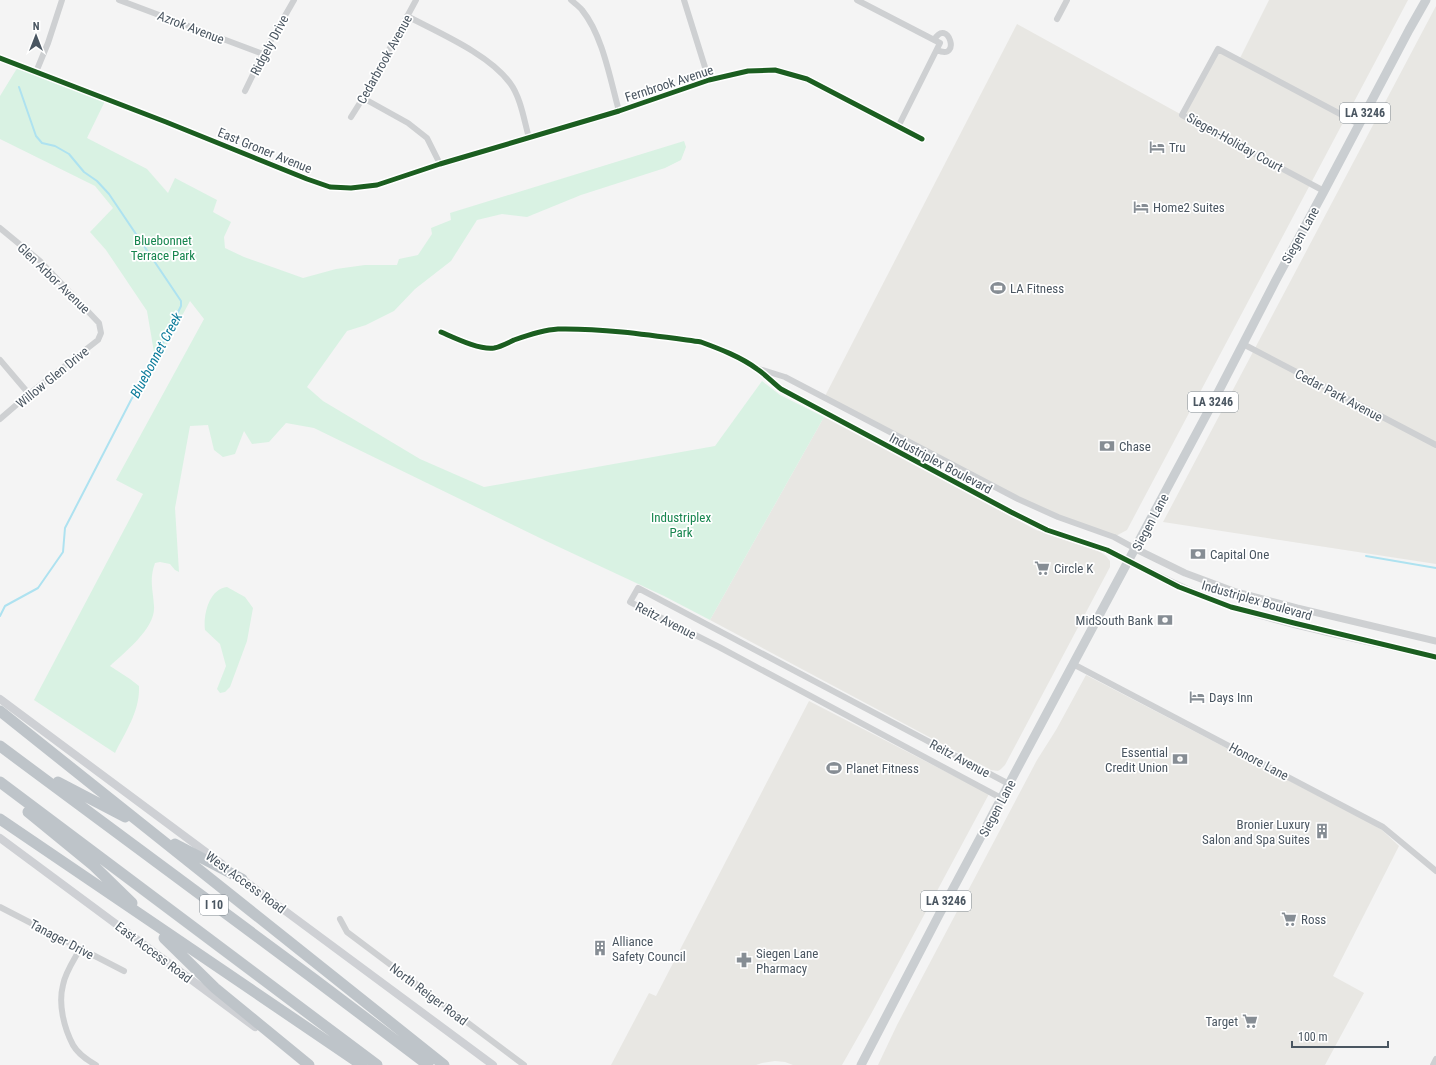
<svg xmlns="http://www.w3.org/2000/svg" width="1436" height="1065" font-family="'Roboto Condensed',sans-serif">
<rect width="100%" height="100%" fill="#f4f4f4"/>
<path fill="#e8e7e3" d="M1269,0H1408L1127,530L1114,537L1058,517L824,398L1017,24L1182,115L1218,49L1239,60Z
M1436,6V564L1163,522Z
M824,417L1036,530L1096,549L1106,556L1110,561V567L1005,765L1001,769L998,771L991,770L710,620Z
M1086,675L1365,820L1382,830L1399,846L1333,976L1364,993L1325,1065H878L897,1025L1037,760L1056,730Z
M809,701L989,794L871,1014L842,1065H793L785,1062L775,1061L762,1063L756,1065H611L649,993L656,996Z"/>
<path fill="#d9f2e3" d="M19,65L106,99L87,138L147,169L168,193L175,178L217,200L213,212L231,222L224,237L225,248L244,257L303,278L336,269L365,265H397L399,259L418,255L432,234L431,228L451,220L450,213L684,141L686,147L681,160L665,168L581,195L527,217L502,214L477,220L451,261L415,289L394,311L366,325L347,331L307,387L323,401L420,459L484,487L715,446L762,381L780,395L824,417L710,620L664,596L544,540L314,428L286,423L269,442L252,444L244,431L235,454L223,457L214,450L208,425L190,426L175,508L179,572L175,570L170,564L160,562L155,563C149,580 153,589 154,606C156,628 125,652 110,666L130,679L139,686C140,711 126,731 115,753L34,700L143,494L116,480L204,319L190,301L156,364L147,311L106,250L90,232L113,208L95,186L0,139V96Z
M227,587L245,597L253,608L247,641L230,687L225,692L220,693L217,689L226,666L220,644L205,630C203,615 209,589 227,587Z"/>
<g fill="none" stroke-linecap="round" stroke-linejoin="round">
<path stroke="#aee2f0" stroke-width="2" d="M1366,556L1436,568
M0,616L5,606L38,588L63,552L65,528L131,400L159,351L181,306V301L109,194L97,181L84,172L69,154L55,146L42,143L36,136L19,87"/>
<path stroke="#ced0d2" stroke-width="6" d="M119,0L263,54
M571,0C574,3 579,6 582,10C603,36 610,79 619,111
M684,0L709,80
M857,0L940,43L899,125
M407,16C439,33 489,54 510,83C521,98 524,120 529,138
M1057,19L1067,0
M934,40C948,16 962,62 937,50
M0,58L166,122L307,179L330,187L351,188L377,185L440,164L619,111L709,80L748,71L775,70L807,79L922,139
M36,72L48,43L62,0
M245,91L263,54L294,0
M363,98L408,123L427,138L440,164
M351,117L363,98L416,0
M1324,191L1182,115L1218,49L1359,124
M0,228L40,261L99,323L101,333L98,340L29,394L0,419
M441,332C455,338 479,350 494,348C500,347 508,343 514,340C528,335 543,330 558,329C603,328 656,336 701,342C720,349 741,357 757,369C766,375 773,383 781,389L1011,512L1047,530L1107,550L1129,561
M1243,344L1436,445
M0,360L29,394
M759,369L785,377L1018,499L1058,517L1114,537L1136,549
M1073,664L1383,827L1436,871
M1001,798L719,647L630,602L638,588L1009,784
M0,907L124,971
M340,919L347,932L524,1065
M80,949C74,960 65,973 63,985C58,1004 64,1028 73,1045C78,1054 87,1060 96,1065
M1433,1065L1436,1059"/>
<path stroke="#ced0d2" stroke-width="7" d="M1136,549L1185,573L1236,592L1297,608L1436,641
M1129,561C1162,578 1196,595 1232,607C1298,628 1368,641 1436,657"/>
<path stroke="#ced0d4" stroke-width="8" d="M0,699L222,864
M0,838L255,1027
M238,876L493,1065"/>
<path stroke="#caced1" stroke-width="9" d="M861,1065L940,913L1210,408L1276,280L1324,191L1409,30L1426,0"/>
<path stroke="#bec4c9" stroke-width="11" d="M0,711L444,1065
M0,746L314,979L428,1065
M0,782L377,1065
M58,782L125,817
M28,812L94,866L132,903
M0,819L362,1065
M175,844L242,879
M164,938L215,988L309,1065"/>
<g stroke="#fff" stroke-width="8">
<path id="cycleway" d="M0,58L166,122L307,179L330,187L351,188L377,185L440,164L619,111L709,80L748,71L775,70L807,79L922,139
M441,332C455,338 479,350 494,348C500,347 508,343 514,340C528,335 543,330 558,329C603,328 656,336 701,342C720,349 741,357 757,369C766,375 773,383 781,389L1011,512L1047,530L1107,550L1179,587L1231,607L1294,623L1436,657"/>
</g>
<use href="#cycleway" stroke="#1b5e20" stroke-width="5"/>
</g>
<defs>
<g id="hotel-bare" transform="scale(1.2)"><path d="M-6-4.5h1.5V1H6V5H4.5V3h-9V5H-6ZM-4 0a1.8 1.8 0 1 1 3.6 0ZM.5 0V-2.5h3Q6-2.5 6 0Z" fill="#868d94" stroke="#fff" stroke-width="2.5" paint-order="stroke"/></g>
<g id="stadium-bare" transform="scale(1.2)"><path d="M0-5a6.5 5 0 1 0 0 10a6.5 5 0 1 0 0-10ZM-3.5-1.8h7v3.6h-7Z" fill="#868d94" stroke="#fff" stroke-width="2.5" paint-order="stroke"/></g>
<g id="bank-bare" transform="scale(1.2)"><path d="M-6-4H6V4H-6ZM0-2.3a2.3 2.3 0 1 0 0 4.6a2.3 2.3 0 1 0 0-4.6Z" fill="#868d94" stroke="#fff" stroke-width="2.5" paint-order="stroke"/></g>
<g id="supermarket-bare" transform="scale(1.2)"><path d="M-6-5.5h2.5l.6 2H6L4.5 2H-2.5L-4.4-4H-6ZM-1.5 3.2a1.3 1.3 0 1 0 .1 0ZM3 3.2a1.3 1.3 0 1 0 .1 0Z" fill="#868d94" stroke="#fff" stroke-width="2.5" paint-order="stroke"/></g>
<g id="building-bare" transform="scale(1.2)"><path d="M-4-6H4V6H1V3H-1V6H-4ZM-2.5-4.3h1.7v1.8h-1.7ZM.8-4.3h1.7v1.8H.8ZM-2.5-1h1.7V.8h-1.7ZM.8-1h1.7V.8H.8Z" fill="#868d94" stroke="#fff" stroke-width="2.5" paint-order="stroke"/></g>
<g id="pharmacy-bare" transform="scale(1.2)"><path d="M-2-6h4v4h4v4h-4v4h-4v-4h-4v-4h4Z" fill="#868d94" stroke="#fff" stroke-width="2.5" paint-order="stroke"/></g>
</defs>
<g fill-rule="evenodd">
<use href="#hotel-bare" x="1157" y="147"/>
<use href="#hotel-bare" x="1141" y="207"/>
<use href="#stadium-bare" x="998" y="288"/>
<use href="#bank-bare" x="1107" y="446"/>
<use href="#bank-bare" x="1198" y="554"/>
<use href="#supermarket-bare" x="1042" y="568"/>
<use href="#bank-bare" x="1165" y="620"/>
<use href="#hotel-bare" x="1197" y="697"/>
<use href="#bank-bare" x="1180" y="759"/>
<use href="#stadium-bare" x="834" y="768"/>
<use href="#building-bare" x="1322" y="831"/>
<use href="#supermarket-bare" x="1289" y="919"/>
<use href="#building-bare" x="600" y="948"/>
<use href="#pharmacy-bare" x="744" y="960"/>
<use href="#supermarket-bare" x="1250" y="1021"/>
</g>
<g text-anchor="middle" stroke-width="3.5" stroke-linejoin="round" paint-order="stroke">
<g fill="#fff" stroke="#808990" stroke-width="1">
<rect x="1340" y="103" width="50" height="20" rx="3"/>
<rect x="1188" y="392" width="50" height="20" rx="3"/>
<rect x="921" y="891" width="50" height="20" rx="3"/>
<rect x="200" y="895" width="28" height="20" rx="3"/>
</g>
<g font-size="12" font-weight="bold" fill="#4a5661">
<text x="1365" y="117">LA 3246</text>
<text x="1213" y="406">LA 3246</text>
<text x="946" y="905">LA 3246</text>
<text x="214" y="909">I 10</text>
</g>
<g font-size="13" fill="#4a5661" stroke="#fff">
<text transform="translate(191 27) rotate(21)" y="5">Azrok Avenue</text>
<text transform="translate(269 45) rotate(-62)" y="5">Ridgely Drive</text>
<text transform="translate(384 59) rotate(-61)" y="5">Cedarbrook Avenue</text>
<text transform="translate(669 83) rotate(-18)" y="5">Fernbrook Avenue</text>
<text transform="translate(1235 142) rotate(29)" y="5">Siegen-Holiday Court</text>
<text transform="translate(265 150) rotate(22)" y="5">East Groner Avenue</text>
<text transform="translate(1300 235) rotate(-61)" y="5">Siegen Lane</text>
<text transform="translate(54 278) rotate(44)" y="5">Glen Arbor Avenue</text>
<text transform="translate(52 377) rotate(-39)" y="5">Willow Glen Drive</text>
<text transform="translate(1339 395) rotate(28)" y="5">Cedar Park Avenue</text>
<text transform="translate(941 463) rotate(28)" y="5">Industriplex Boulevard</text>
<text transform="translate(1150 522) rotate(-62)" y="5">Siegen Lane</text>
<text transform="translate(1257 600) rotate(16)" y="5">Industriplex Boulevard</text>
<text transform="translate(666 620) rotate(27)" y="5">Reitz Avenue</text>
<text transform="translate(960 758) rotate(28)" y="5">Reitz Avenue</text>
<text transform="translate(1259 761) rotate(28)" y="5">Honore Lane</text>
<text transform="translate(997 808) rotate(-62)" y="5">Siegen Lane</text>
<text transform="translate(246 882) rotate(36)" y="5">West Access Road</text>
<text transform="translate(62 939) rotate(28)" y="5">Tanager Drive</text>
<text transform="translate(154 952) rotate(37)" y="5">East Access Road</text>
<text transform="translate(429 994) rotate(37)" y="5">North Reiger Road</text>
</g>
<g font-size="13" fill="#4a5661" stroke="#fff" text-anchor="start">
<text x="1169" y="152">Tru</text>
<text x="1153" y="212">Home2 Suites</text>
<text x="1010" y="293">LA Fitness</text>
<text x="1119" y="451">Chase</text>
<text x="1210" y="559">Capital One</text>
<text x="1054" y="573">Circle K</text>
<text x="1153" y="625" text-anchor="end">MidSouth Bank</text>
<text x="1209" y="702">Days Inn</text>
<text x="1168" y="757" text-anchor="end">Essential<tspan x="1168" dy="15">Credit Union</tspan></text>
<text x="846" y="773">Planet Fitness</text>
<text x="1310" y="829" text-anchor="end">Bronier Luxury<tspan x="1310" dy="15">Salon and Spa Suites</tspan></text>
<text x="1301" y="924">Ross</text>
<text x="612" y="946">Alliance<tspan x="612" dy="15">Safety Council</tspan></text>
<text x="756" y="958">Siegen Lane<tspan x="756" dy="15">Pharmacy</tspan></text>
<text x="1238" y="1026" text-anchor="end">Target</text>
</g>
<g font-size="13" fill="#17864f" stroke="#fff">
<text x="163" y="245">Bluebonnet<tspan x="163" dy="15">Terrace Park</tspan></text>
<text x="681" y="522">Industriplex<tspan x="681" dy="15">Park</tspan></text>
</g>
<g font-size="14" font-style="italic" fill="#0c7c9b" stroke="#fff">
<text transform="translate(156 355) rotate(-62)" y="5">Bluebonnet Creek</text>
</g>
</g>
<g transform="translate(36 36)" stroke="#ffffff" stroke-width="3" paint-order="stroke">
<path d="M0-3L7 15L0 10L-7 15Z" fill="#4a5661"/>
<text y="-6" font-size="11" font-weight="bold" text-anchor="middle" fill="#4a5661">N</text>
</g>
<path d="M1292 1041v6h96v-6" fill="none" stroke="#4a5661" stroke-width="2"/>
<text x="1298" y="1041" font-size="12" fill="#4a5661" stroke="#ffffff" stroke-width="3" paint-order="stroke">100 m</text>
</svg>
